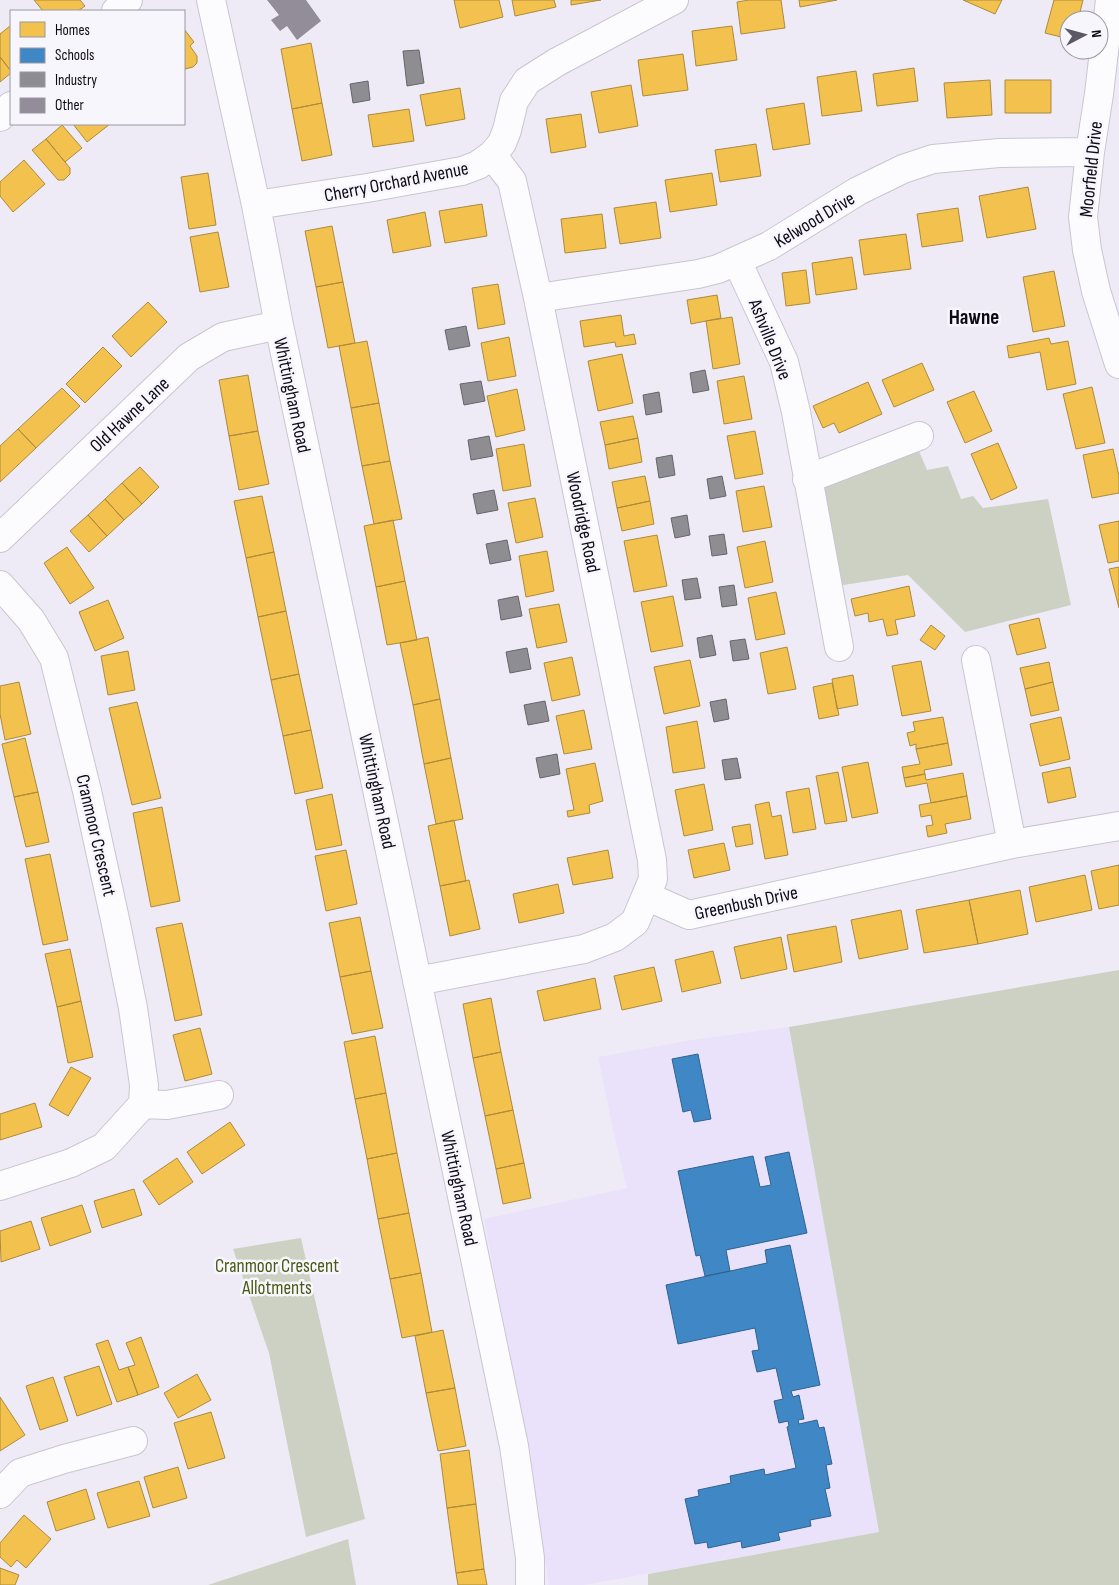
<svg xmlns="http://www.w3.org/2000/svg" width="1119" height="1585" font-family="'Sofia Sans Condensed',sans-serif">
<rect width="100%" height="100%" fill="#eeebf7"/>
<path fill="#e9e2fa" d="M789,1027L879,1532L584,1585H549L526,1445L484,1219L627,1188L614,1134L598,1057L692,1040Z"/>
<path fill="#ccd1c4" d="M919,451L927,470L948,466L961,499L973,496L983,508L1048,499L1071,605L965,632L908,575L837,586L821,479Z
M1119,970V1585H648V1574L879,1532L789,1027Z
M301,1238L365,1519L306,1537L269,1353L233,1249Z
M348,1539L356,1585H208Z"/>
<path fill="#f2c14e" stroke="#ad8a3d" d="M34,0H80L85,6L78,11H43Z
M454,0H499L503,17L460,28Z
M512,0H554L556,7L515,16Z
M571,0H601L571,5Z
M749,0H781L785,28L741,34L737,2Z
M799,0H837L800,7Z
M963,0H1002L995,14Z
M1054,0H1083L1078,20H1069V39L1045,33Z
M10,26L11,27V71L0,57V34Z
M732,26L737,60L696,66L692,31Z
M184,29L194,42L190,46L197,56V63L193,67L185,69L184,67Z
M311,43L322,103L292,109L281,49Z
M683,54L688,90L643,96L638,60Z
M0,57L11,71V73L0,82Z
M914,68L918,101L877,106L873,74Z
M856,71L862,111L822,116L817,77Z
M990,80L992,115L947,118L944,83Z
M1005,80H1051V113H1005Z
M631,85L638,126L599,133L591,92Z
M460,88L465,119L426,126L420,95Z
M322,103L332,155L302,161L292,109Z
M804,103L810,144L773,150L766,109Z
M409,109L414,141L373,147L368,115Z
M581,114L586,147L551,153L546,119Z
M73,124H110L87,142Z
M62,125L82,148L65,162L46,139Z
M46,139L70,168V174L64,180H58L32,150Z
M756,144L761,176L720,182L715,150Z
M24,160L45,184L13,212L0,196V182Z
M208,173L216,225L189,229L181,177Z
M712,173L717,205L670,212L665,180Z
M1028,187L1036,229L987,238L979,196Z
M656,202L661,238L620,244L614,208Z
M482,204L487,236L445,243L439,211Z
M958,208L963,241L922,247L917,214Z
M425,212L431,246L393,253L387,220Z
M602,214L606,248L565,253L561,219Z
M332,226L343,282L316,287L305,231Z
M218,232L229,287L200,292L190,237Z
M906,234L911,269L864,275L859,240Z
M852,257L857,289L816,295L812,263Z
M806,270L810,303L786,306L782,273Z
M1054,271L1065,326L1033,332L1023,277Z
M343,282L355,343L328,348L316,287Z
M498,284L505,324L478,329L472,288Z
M717,295L721,318L691,324L687,300Z
M148,302L167,322L131,357L112,336Z
M621,315L624,336L634,334L636,344L616,347L615,342L584,347L580,321Z
M732,317L740,364L713,369L706,321Z
M509,337L516,376L488,381L481,343Z
M1049,338L1051,344L1068,341L1076,384L1047,390L1040,352L1009,358L1007,346Z
M367,341L379,403L351,408L339,346Z
M103,347L122,366L85,403L66,384Z
M622,354L633,403L598,411L588,361Z
M922,363L934,390L894,407L882,380Z
M248,375L258,431L229,436L219,380Z
M744,376L752,419L724,424L717,381Z
M868,382L882,414L839,433L834,423L823,428L813,406Z
M1092,387L1105,443L1076,449L1063,394Z
M62,388L80,406L36,448L18,429Z
M517,389L525,430L496,437L487,396Z
M974,391L992,431L965,443L947,402Z
M379,403L390,461L362,466L351,408Z
M633,416L638,438L605,445L600,422Z
M18,429L36,448L0,482V446Z
M258,431L269,484L239,490L229,436Z
M755,431L763,474L735,479L727,436Z
M638,438L642,462L609,469L605,445Z
M998,443L1017,488L991,500L971,454Z
M524,444L531,486L503,491L496,449Z
M1113,449L1119,476V493L1092,498L1083,455Z
M390,461L402,519L374,524L362,466Z
M140,467L159,487L142,504L122,483Z
M645,476L650,501L617,508L612,482Z
M122,483L142,504L124,520L105,499Z
M764,486L772,527L743,532L736,491Z
M262,496L274,552L246,558L234,501Z
M535,498L543,537L516,543L508,503Z
M105,499L124,520L107,536L88,515Z
M650,501L654,524L622,531L617,508Z
M88,515L107,536L89,552L70,531Z
M393,520L405,581L376,587L364,526Z
M1119,521V561L1108,563L1099,525Z
M657,535L667,586L634,592L624,541Z
M765,541L773,582L745,588L737,547Z
M67,547L94,588L70,604L44,563Z
M547,551L554,591L526,597L519,556Z
M274,552L286,611L258,617L246,558Z
M1119,567V608L1109,569Z
M405,581L417,640L387,645L376,587Z
M909,586L915,616L895,620L898,634L887,636L883,619L869,622L868,613L855,616L851,599Z
M776,592L785,634L756,640L748,598Z
M673,596L683,646L651,652L641,602Z
M108,600L124,638L95,651L79,612Z
M559,604L567,642L537,648L529,609Z
M286,611L299,674L271,680L258,617Z
M1039,618L1046,648L1017,655L1009,625Z
M931,625L945,636L935,650L920,640Z
M428,637L440,699L413,705L400,643Z
M787,647L796,689L768,694L760,653Z
M128,651L135,690L108,695L101,656Z
M572,657L580,695L552,701L544,663Z
M690,660L700,706L664,714L654,667Z
M921,661L931,711L902,716L892,666Z
M1049,662L1053,682L1025,689L1020,668Z
M299,674L311,730L283,736L271,680Z
M853,675L858,705L837,709L832,679Z
M19,682L31,734L5,740L0,714V686Z
M1053,682L1059,710L1031,716L1025,689Z
M832,683L839,715L819,719L813,687Z
M440,699L451,758L424,764L413,705Z
M137,702L161,798L132,805L109,708Z
M584,710L592,749L564,754L556,716Z
M943,717L948,743L916,749V744L910,746L907,733L915,731L913,722Z
M1061,717L1070,759L1040,766L1030,724Z
M697,721L705,768L673,773L666,727Z
M311,730L323,788L295,794L283,736Z
M25,738L38,792L14,797L2,744Z
M948,743L952,765L924,770L925,774L904,778L902,767L920,764L916,749Z
M451,758L463,819L436,824L424,764Z
M868,762L878,813L852,818L842,767Z
M595,763L603,801L589,805L590,813L568,817L567,811L574,810L566,769Z
M1070,767L1076,797L1048,803L1042,773Z
M838,772L847,821L825,824L816,776Z
M963,773L967,796L931,803L927,783L906,787L904,778L925,774L926,780Z
M704,784L713,830L684,836L675,790Z
M809,788L816,829L793,833L786,792Z
M38,792L49,842L26,847L14,797Z
M332,794L342,845L316,850L306,800Z
M967,796L971,819L945,824L947,833L928,837L926,826L933,825L931,815L921,817L919,805Z
M769,802L772,817L781,815L788,855L765,859L755,805Z
M162,807L180,901L151,907L133,813Z
M454,820L466,881L440,886L428,826Z
M750,824L753,844L736,847L732,827Z
M724,843L730,870L694,878L688,850Z
M346,850L357,904L326,911L315,856Z
M608,850L613,878L573,885L567,858Z
M50,854L68,940L43,945L25,859Z
M1119,865V905L1099,909L1091,871Z
M1085,875L1092,910L1036,922L1029,887Z
M469,880L480,929L450,936L440,886Z
M558,884L564,913L519,923L513,894Z
M1020,890L1028,934L978,944L969,900Z
M969,900L978,944L924,953L916,910Z
M901,910L908,949L859,959L851,920Z
M360,917L371,971L340,977L329,923Z
M182,923L202,1015L175,1021L156,928Z
M836,926L842,962L794,972L787,935Z
M781,937L787,969L741,979L734,947Z
M70,949L81,1001L57,1007L45,954Z
M713,951L721,983L682,992L675,960Z
M654,967L662,1001L622,1010L614,976Z
M371,971L383,1028L352,1034L340,977Z
M595,978L601,1009L544,1021L537,991Z
M491,998L501,1052L473,1058L463,1004Z
M81,1001L93,1057L68,1063L57,1007Z
M200,1028L212,1074L185,1081L173,1035Z
M375,1036L386,1093L355,1099L344,1042Z
M501,1052L513,1110L485,1116L473,1058Z
M71,1067L91,1078L68,1116L49,1105Z
M386,1093L397,1153L367,1159L355,1099Z
M35,1103L42,1127L0,1140V1114Z
M513,1110L524,1163L496,1169L485,1116Z
M230,1122L245,1145L202,1174L187,1152Z
M397,1153L409,1213L378,1219L367,1159Z
M177,1158L193,1182L159,1205L143,1181Z
M524,1163L531,1198L503,1204L496,1169Z
M134,1189L142,1215L102,1228L94,1201Z
M82,1205L91,1232L50,1246L41,1218Z
M409,1213L421,1273L390,1279L378,1219Z
M31,1221L40,1249L1,1262L0,1231Z
M421,1273L432,1332L402,1338L390,1279Z
M443,1330L455,1388L426,1393L415,1336Z
M141,1337L159,1387L138,1395L128,1367L135,1365L126,1343Z
M108,1340L119,1370L128,1367L138,1395L117,1402L96,1344Z
M99,1366L112,1404L77,1416L64,1377Z
M197,1374L211,1400L178,1418L164,1393Z
M53,1377L68,1421L40,1430L26,1386Z
M455,1388L466,1446L438,1451L426,1393Z
M0,1397L25,1435L0,1451Z
M211,1412L225,1458L188,1469L174,1423Z
M469,1450L476,1504L447,1508L440,1454Z
M178,1467L187,1498L153,1508L144,1477Z
M139,1481L150,1516L108,1528L97,1493Z
M86,1489L95,1519L56,1531L47,1502Z
M476,1504L484,1569L456,1573L447,1508Z
M24,1515L51,1539L26,1568L17,1560L11,1567L0,1557V1543Z
M0,1568L19,1575L15,1585H0Z
M484,1569L487,1585H458L456,1573Z"/>
<path fill="#3f88c5" stroke="#306290" d="M698,1054L711,1119L694,1122L691,1110L683,1112L672,1059Z
M789,1152L807,1233L726,1250L730,1271L705,1276L700,1255L696,1256L678,1171L753,1156L760,1187L771,1185L765,1157Z
M790,1245L820,1385L791,1391L793,1397L799,1395L804,1419L798,1420L799,1424L817,1420L819,1428L824,1427L832,1464L826,1465L830,1488L825,1489L831,1516L810,1520L811,1526L778,1533L780,1540L742,1548L741,1541L708,1548L707,1542L695,1544L685,1499L699,1496L698,1490L731,1483L730,1476L764,1469L765,1475L796,1468L787,1427L789,1426L788,1421L779,1423L774,1401L783,1399L776,1368L757,1372L752,1351L759,1350L755,1328L678,1344L666,1285L767,1263L765,1250Z"/>
<path fill="#8d8d92" stroke="#67656c" d="M419,50L424,83L407,86L403,51Z
M368,81L370,100L353,103L350,84Z
M466,326L470,346L449,350L445,330Z
M705,370L709,390L693,393L690,373Z
M481,381L485,401L464,405L460,384Z
M659,392L662,412L646,415L643,395Z
M489,436L493,456L471,460L468,440Z
M672,455L675,475L659,478L656,458Z
M722,476L726,496L710,499L707,479Z
M494,490L498,510L477,514L473,494Z
M687,515L690,535L675,538L671,518Z
M724,534L727,554L712,556L709,536Z
M507,540L511,560L490,564L486,544Z
M697,578L701,598L685,600L682,580Z
M734,585L737,605L722,607L719,587Z
M518,596L522,616L501,620L498,600Z
M712,635L716,655L700,658L697,638Z
M745,639L749,659L733,661L730,641Z
M527,648L531,669L510,673L506,652Z
M726,699L729,719L714,722L710,702Z
M545,701L549,721L528,725L524,705Z
M557,754L560,774L540,778L536,758Z
M737,758L741,778L725,780L722,760Z"/>
<path fill="#938c99" d="M267,0H306L321,21L297,40L287,26L280,31L271,20L279,15Z"/>
<g fill="none" stroke-linecap="round" stroke-linejoin="round">
<g stroke="#c9c5d1" stroke-width="30">
<path id="minor" d="M211,0L256,205L279,325L401,903L514,1446L530,1558V1585
M1110,0L1099,94L1090,152L1083,217L1087,250L1096,291L1119,364
M116,11L128,0
M0,117L11,106
M492,155L512,181L538,298L652,860L653,879L646,896
M256,205L367,188L462,171L478,165L492,155L502,143L507,130L514,101L527,81L557,62L674,0
M737,261L784,362L796,412L839,647
M538,298L698,274L718,269L769,246L858,191L903,169L933,159L999,153L1090,152
M807,479L919,436
M0,538L189,357L223,337L279,325
M0,585L31,620L54,658L87,791L116,924L133,1008L144,1085L143,1104L104,1147L71,1163L0,1186
M976,660L1012,844
M417,981L584,949L615,937L635,922L646,896L689,915L1012,844L1119,826
M143,1104L167,1105L219,1095
M0,1494L20,1473L64,1459L133,1441"/>
</g>
<use href="#minor" stroke="#fcfcfe" stroke-width="28"/>
</g>
<g text-anchor="middle" stroke-width="5" stroke-linejoin="round" paint-order="stroke">
<g font-size="19" fill="#0d0915" stroke="#f8f6fd">
<text transform="translate(1090 169) rotate(-84)" y="7">Moorfield Drive</text>
<text transform="translate(396 181) rotate(-11)" y="7">Cherry Orchard Avenue</text>
<text transform="translate(814 219) rotate(-31)" y="7">Kelwood Drive</text>
<text transform="translate(771 339) rotate(68)" y="7">Ashville Drive</text>
<text transform="translate(293 395) rotate(78)" y="7">Whittingham Road</text>
<text transform="translate(129 414) rotate(-43)" y="7">Old Hawne Lane</text>
<text transform="translate(584 522) rotate(78)" y="7">Woodridge Road</text>
<text transform="translate(378 791) rotate(78)" y="7">Whittingham Road</text>
<text transform="translate(97 835) rotate(77)" y="7">Cranmoor Crescent</text>
<text transform="translate(746 902) rotate(-12)" y="7">Greenbush Drive</text>
<text transform="translate(460 1188) rotate(78)" y="7">Whittingham Road</text>
</g>
<g font-size="19" fill="#485a13" stroke="#f8f6fd">
<text x="277" y="1272">Cranmoor Crescent<tspan x="277" dy="22">Allotments</tspan></text>
</g>
<g font-size="21" font-weight="bold" fill="#0d0915" stroke="#f8f6fd">
<text x="974" y="324">Hawne</text>
</g>
</g>
<rect x="10" y="10" width="175" height="115" fill="#f8f6fd" stroke="#9a97a0"/>
<rect x="20" y="22" width="25" height="15" fill="#f2c14e" stroke="#9a97a0"/>
<text x="55" y="35" font-size="15" fill="#0d0915">Homes</text>
<rect x="20" y="48" width="25" height="15" fill="#3f88c5" stroke="#9a97a0"/>
<text x="55" y="60" font-size="15" fill="#0d0915">Schools</text>
<rect x="20" y="72" width="25" height="15" fill="#8d8d92" stroke="#9a97a0"/>
<text x="55" y="85" font-size="15" fill="#0d0915">Industry</text>
<rect x="20" y="98" width="25" height="15" fill="#938c99" stroke="#9a97a0"/>
<text x="55" y="110" font-size="15" fill="#0d0915">Other</text>
<g transform="translate(1084 35) rotate(84)"><circle r="24" fill="#f8f6fd" stroke="#9a97a0"/>
<path d="M0-4L9 19L0 12L-9 19Z" fill="#5c5864"/>
<text y="-8" font-size="14" font-weight="bold" text-anchor="middle" fill="#0d0915">N</text>
</g>
</svg>
